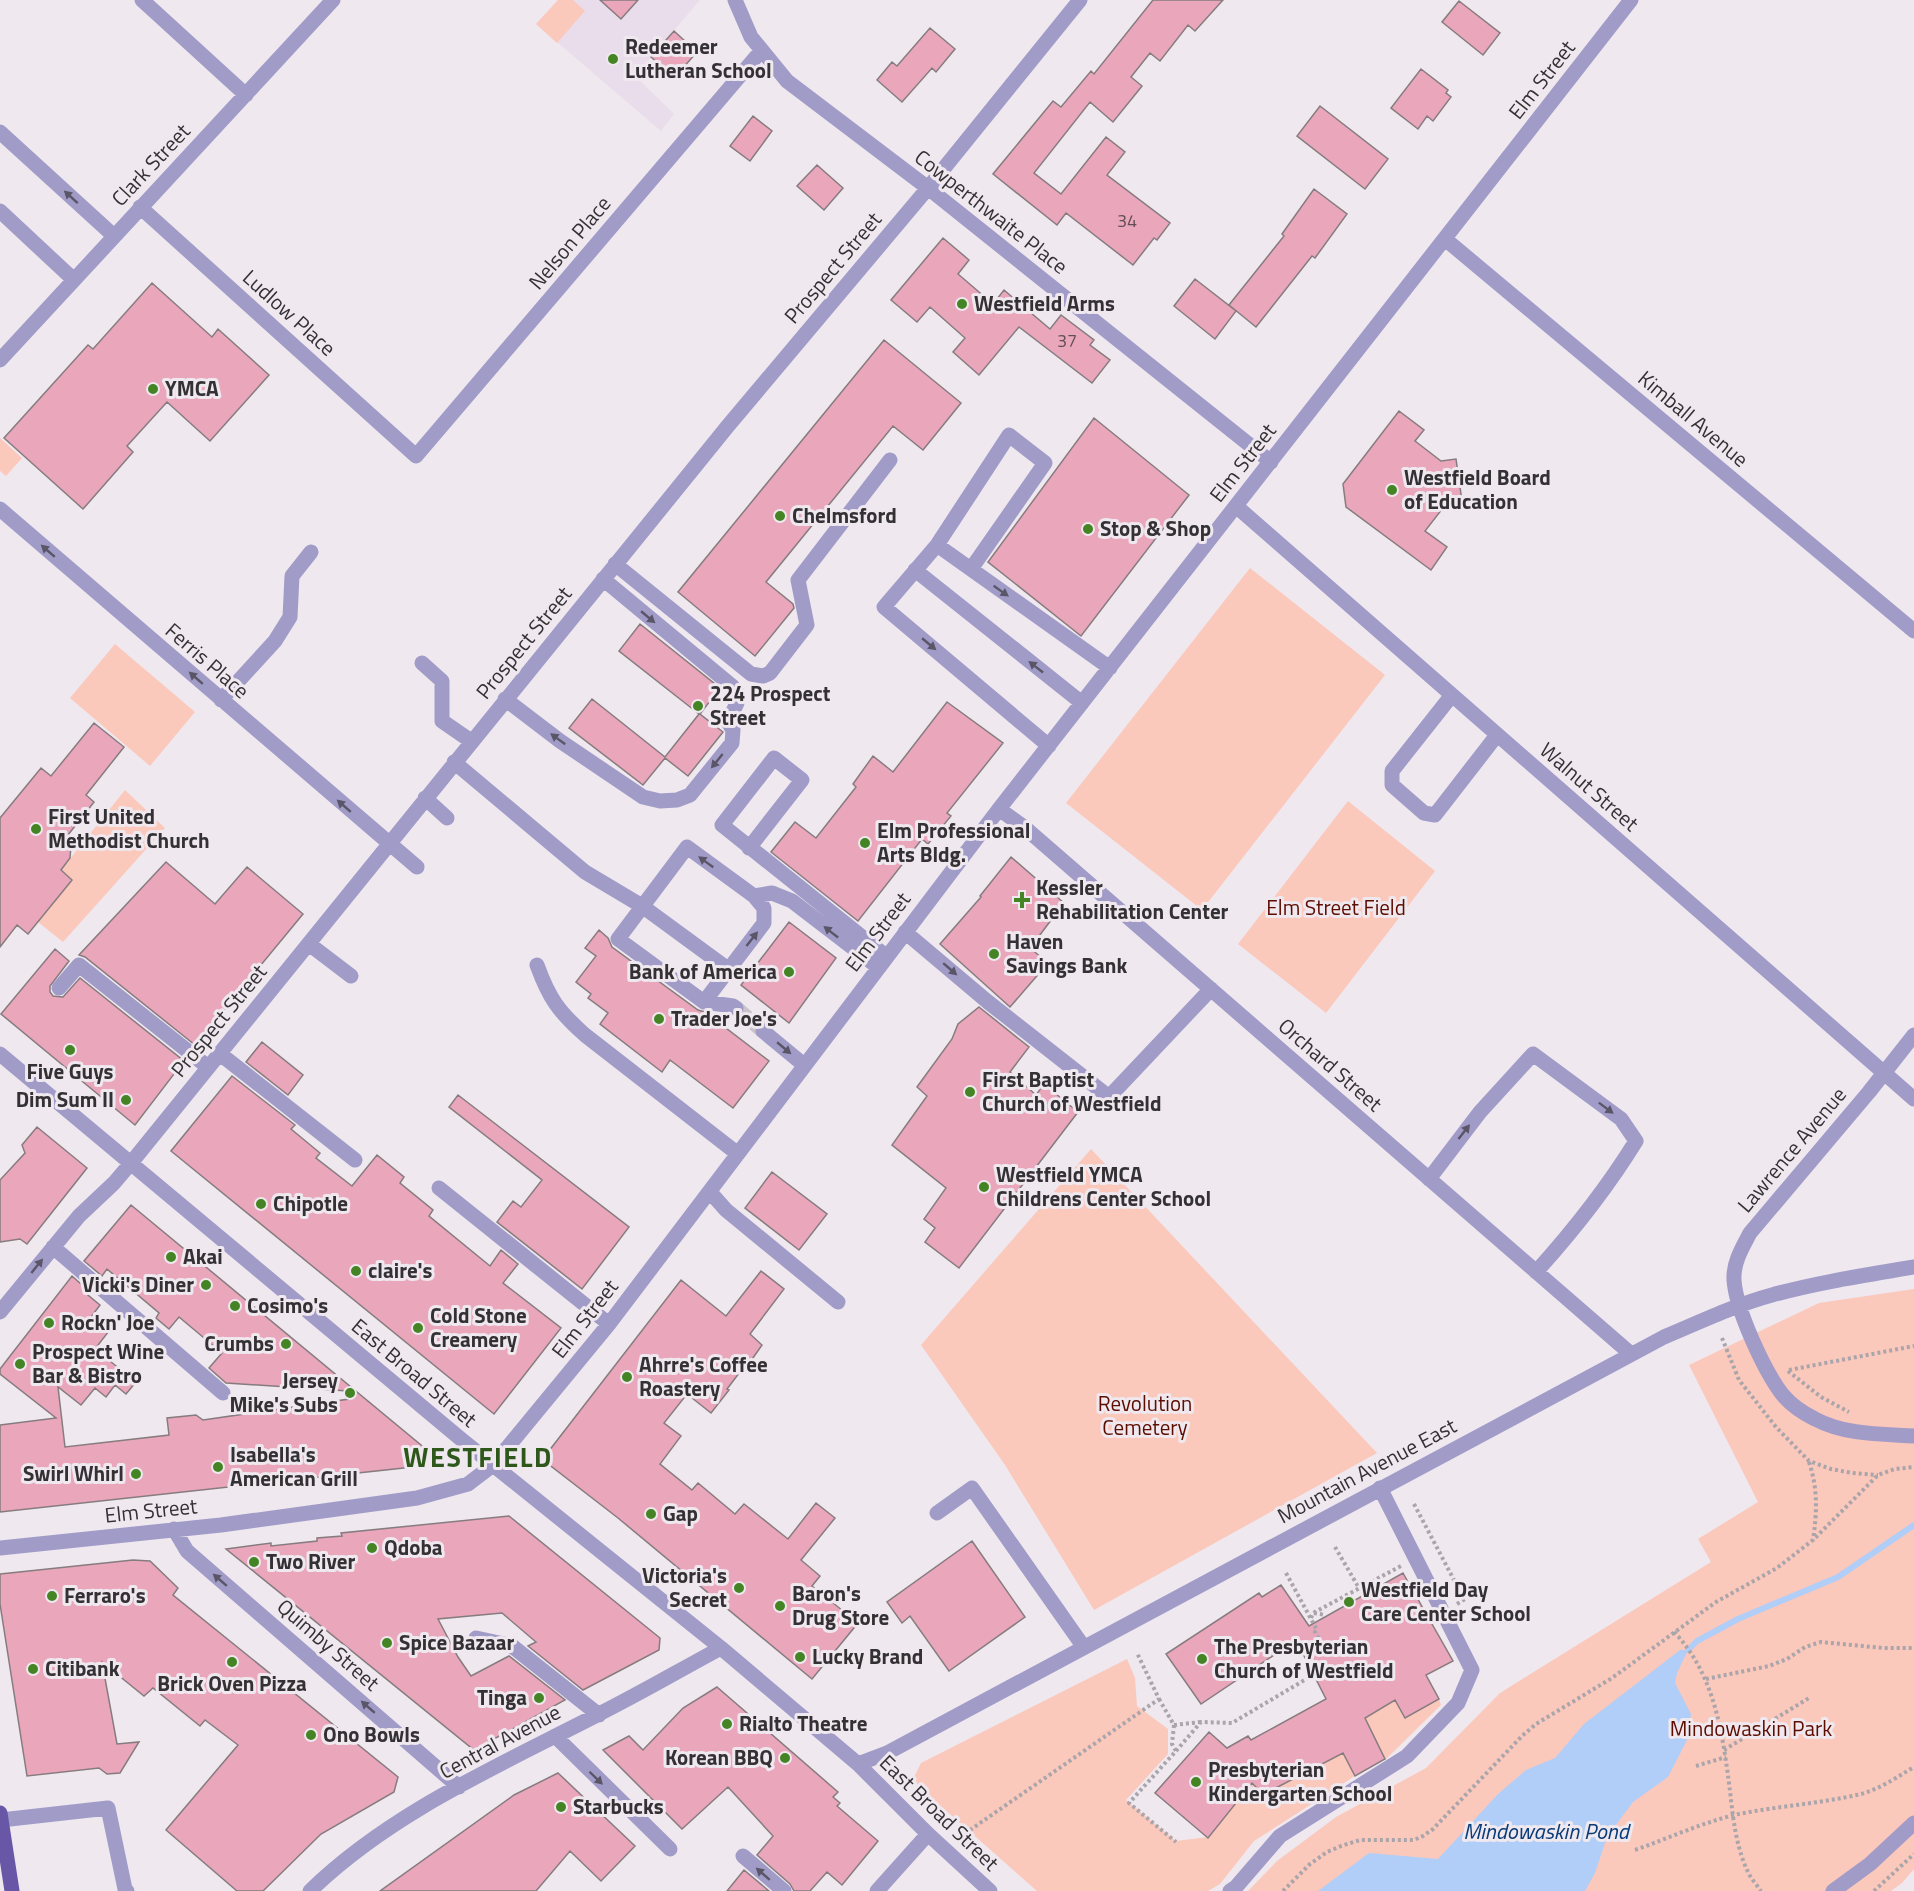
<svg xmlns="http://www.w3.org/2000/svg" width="1914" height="1891" font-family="'Titillium Web',sans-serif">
<rect width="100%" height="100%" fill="#efe8ef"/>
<path fill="#eaddeb" d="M558,0H700L635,76L674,114L661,131L536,24Z"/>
<path fill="#fbc8bc" d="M558,0H573L585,11L557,43L536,24Z
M0,438L22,458L6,476L0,471Z
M1250,568L1385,675L1202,910L1066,803Z
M115,644L195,712L150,766L70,698Z
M125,790L165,828L63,942L38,922L72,880L61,870Z
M1348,801L1435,871L1326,1013L1238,944Z
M1091,1149L1377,1453L1094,1610L1005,1465L921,1345Z
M1914,1289V1869L1902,1883L1891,1891H1248L1277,1861L1336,1817L1426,1768L1500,1693L1711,1562L1698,1539L1758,1502L1689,1365L1819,1303Z
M1127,1659L1135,1678L1137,1706L1168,1729V1754L1126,1800L1176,1841L1208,1837L1252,1783L1261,1792L1272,1790L1343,1753L1355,1776L1254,1841L1220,1884L1208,1891H1037L918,1786L914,1777L921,1763Z
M1439,1699L1441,1705L1385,1760L1365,1718L1395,1700L1405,1717Z"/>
<path fill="#b0cef7" d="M1680,1650H1688L1677,1673L1675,1683L1691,1714L1687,1740L1668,1777L1633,1802L1607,1837L1595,1873L1585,1891H1318L1369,1853L1438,1859L1498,1794L1526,1770L1555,1758L1584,1724Z"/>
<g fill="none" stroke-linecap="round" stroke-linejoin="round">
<path stroke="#b0cef7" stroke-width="6" d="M1688,1650L1697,1641L1738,1619L1838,1577L1914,1525"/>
</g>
<path fill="#eaa6bb" stroke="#867c7f" stroke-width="1.5" d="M600,0H638L621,19Z
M1153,0H1223L1195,31L1188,25L1160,61L1150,53L1131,77L1142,86L1113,122L1090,102L1034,173L1061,194L1106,137L1125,152L1107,175L1170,223L1157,240L1154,238L1133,265L1066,213L1057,225L993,174L1053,101L1061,107L1091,71L1094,74Z
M1459,1L1500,33L1483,55L1442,22Z
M930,28L955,49L936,72L932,68L902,102L877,80L892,62L897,66Z
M674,31L697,52L674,78L651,57Z
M1421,69L1448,90L1446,93L1451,97L1433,121L1427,116L1418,129L1391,108Z
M1320,106L1388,159L1365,189L1297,136Z
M753,116L772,131L750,161L730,146Z
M817,165L843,188L824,210L797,186Z
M1314,189L1347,214L1315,258L1312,256L1256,327L1229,305L1284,236L1282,234Z
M943,238L969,260L958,274L993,304L1004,290L1050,329L1061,315L1094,340L1090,345L1110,360L1092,383L1019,327L979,375L953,352L965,338L930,307L917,322L891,300Z
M1195,279L1236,311L1215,339L1174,306Z
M152,283L212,337L218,329L269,375L210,441L167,402L127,446L133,452L83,509L4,438L88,345L93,349Z
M884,340L961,403L923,450L893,426L766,582L793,604L794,608L755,656L678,592Z
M1399,411L1424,430L1415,441L1441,461L1456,459L1462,501L1446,504L1425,531L1447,547L1431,570L1346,507L1343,484Z
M1094,418L1189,495L1081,636L988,562Z
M640,624L720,688L700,714L723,732L688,776L665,758L643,785L569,728L592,699L665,757L699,714L619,651Z
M947,702L1003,743L947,813L951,816L928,844L922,839L858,921L771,852L795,822L816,838L856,787L853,784L873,756L893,772Z
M94,723L124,747L86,795L94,802L64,840L71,846L70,858L61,870L72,880L28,934L17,925L0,947V818L41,768L51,776Z
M1011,857L1064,903L1030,948L1048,963L1010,1007L940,944L981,897L980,896Z
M166,862L215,904L247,867L303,914L195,1045L85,957L79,955Z
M789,922L836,958L789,1023L741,985Z
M599,930L608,938L612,947L698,1010L705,1012L769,1061L733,1108L670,1060L662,1072L600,1024L608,1013L588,998L591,994L576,982L596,956L585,948Z
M55,949L69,961L50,986V992L53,996L63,997L80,978L184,1061L135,1125L1,1014Z
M979,1007L1029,1047L1010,1072L1036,1095L1044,1084L1078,1112L959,1268L925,1242L935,1228L924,1219L946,1188L892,1145L927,1096L917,1087L952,1039L958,1024Z
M262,1042L303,1075L288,1095L246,1062Z
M232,1076L295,1125L291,1129L320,1153L316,1158L352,1186L377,1155L404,1177L400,1183L433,1210L429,1216L490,1266L501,1250L518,1264L503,1283L561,1328L494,1414L171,1151Z
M458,1095L629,1227L582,1289L497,1222L513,1201L521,1207L542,1180L449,1107Z
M37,1127L87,1168L27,1244L20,1239L0,1242V1180L25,1153L22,1145Z
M772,1172L827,1214L799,1250L745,1208Z
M131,1205L427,1450L422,1466L0,1512V1425L56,1418L0,1374V1369L72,1276L90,1292L88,1295L100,1305L91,1317L109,1331L95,1349L136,1382L126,1394L115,1385L106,1397L95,1388L81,1405L58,1387L65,1447L169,1435L167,1418L196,1415L203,1420L349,1399L348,1391L226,1383L209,1368L222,1353L179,1317L169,1329L156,1318L159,1313L107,1269L102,1276L84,1261Z
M761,1271L784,1289L750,1334L762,1345L748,1365L746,1364L727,1389L729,1390L711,1413L687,1394L664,1423L681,1436L660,1464L692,1490L698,1483L735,1514L744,1504L788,1539L816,1503L835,1518L801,1560L820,1576L812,1586L858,1623L812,1679L618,1518L547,1463L545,1456L681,1280L726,1316Z
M509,1516L660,1638L659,1650L583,1690L528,1646L536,1642L502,1613L438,1619L458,1657L471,1676L509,1656L565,1700L474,1750L226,1549L271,1543V1546L317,1541V1538L342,1536L341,1533Z
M972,1541L1025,1617L949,1671L910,1616L902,1623L887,1602Z
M133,1560L150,1561L178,1588L173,1595L398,1777L394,1792L321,1834L263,1891H237L166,1830L238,1745L205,1720L200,1726L153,1688L144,1696L102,1662L117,1744L139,1742L120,1773L107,1774L99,1768L27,1776L0,1604V1574Z
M1403,1573L1453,1661L1426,1675L1439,1699L1405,1718L1395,1700L1365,1718L1385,1759L1355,1776L1343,1753L1272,1790L1261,1792L1252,1783L1208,1838L1155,1793L1209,1732L1227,1748L1248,1736L1251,1740L1326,1699L1301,1650L1295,1652L1289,1645L1201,1704L1166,1654L1259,1593L1262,1597L1281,1585L1309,1626Z
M717,1687L838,1792L833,1797L840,1803L837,1806L878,1841L842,1885L827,1872L810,1891H794L790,1884L757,1855L773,1836L728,1787L682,1829L603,1750L629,1736L643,1750L683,1708Z
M558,1773L635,1846L601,1881L570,1851L536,1891H380L514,1795Z
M744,1870L769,1891H727Z"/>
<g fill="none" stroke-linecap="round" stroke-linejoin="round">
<path stroke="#cac3ca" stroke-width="15" stroke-dasharray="15 8" stroke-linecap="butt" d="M736,1008L763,1031"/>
<path stroke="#aaa5aa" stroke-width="4" stroke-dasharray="3 3" stroke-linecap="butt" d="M1722,1338L1739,1380L1776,1427L1809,1461L1831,1469L1852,1473L1878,1475
M1789,1370L1914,1346
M1788,1371L1821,1397L1849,1412
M1809,1462C1818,1489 1817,1513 1813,1540
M1414,1504L1464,1599
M1335,1547L1359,1588
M1286,1573L1317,1630L1315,1632L1328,1655
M1457,1604L1478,1591
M1314,1613L1325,1615
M1311,1618L1313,1613L1401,1566L1402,1567
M1674,1632C1715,1674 1723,1736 1730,1791C1733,1818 1736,1847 1748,1872C1751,1879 1757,1885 1761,1891
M1706,1679L1769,1666L1787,1659L1805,1647L1821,1642L1883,1648H1914
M1159,1699L1174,1725L1172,1744L1176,1751L1129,1803L1176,1842
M1174,1725L1201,1722
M1724,1750L1809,1698
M1176,1751L1201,1722L1232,1723L1313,1675
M1696,1766L1726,1757
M970,1830L1159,1699L1137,1653
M1635,1850C1669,1838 1699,1824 1734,1815C1776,1806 1819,1804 1861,1794C1880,1789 1897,1777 1914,1767
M1283,1891L1310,1864L1327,1852L1341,1846L1360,1840H1414L1423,1836L1433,1829L1522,1736L1536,1724L1612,1678L1716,1602L1777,1568L1813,1540L1878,1475L1895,1469L1914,1467
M1874,1891L1914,1854"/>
<path stroke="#a19bc8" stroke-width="15" d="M142,0L246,95
M735,0L751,37L787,81L928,188L1271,462
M0,132L114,236
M140,207L416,456L761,51
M0,211L74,280
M1445,239L1914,631
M0,360L333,0
M1236,506L1914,1099
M0,509L417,867
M937,545L1110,668
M615,564L751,674L763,676L770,673L807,625L798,580L890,460
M971,569L1045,463L1009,435L937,545L884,607L1049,746
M915,570L1082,703
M422,663L442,681V721L471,741
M1452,695L1392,771V785L1424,813L1435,815L1497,735
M505,699L560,741L643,797L660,801L677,800L690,795L732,743L733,730L728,722L737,703L738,694L732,686L603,579
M221,700L275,641L290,617L292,576L311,552
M454,762L585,872L642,906L728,969
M425,798L447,818
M999,809L1024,827L1631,1354
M749,848L802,780L774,758L722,825L886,956
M754,896L772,893L792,901L878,967
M905,932L988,1002L1109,1097L1211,989
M309,944L351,976
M537,965C549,998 558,1011 585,1035L738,1154
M59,988L79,965L208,1067
M704,1002L764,923V908L754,896L687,847L618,939L704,1002L733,1006L736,1008
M763,1031L804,1065
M1914,1035L1869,1092L1750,1233C1742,1248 1733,1263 1734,1280C1736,1310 1764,1370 1782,1394C1791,1405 1803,1413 1815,1419C1845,1435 1881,1434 1914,1436
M219,1053L355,1160
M0,1054L462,1440L721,1648L858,1764L928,1834L990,1891
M1429,1179L1480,1112L1533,1054L1621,1119L1636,1141C1607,1188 1573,1231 1536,1272
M439,1188L609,1324
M710,1192L726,1210L838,1302
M53,1247L223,1393
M0,1312L79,1216L114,1183L131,1163L727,427L928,188L1080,0
M937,1513L972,1488L1083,1646
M174,1529L187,1551L459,1787
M0,1548L221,1525L417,1498L468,1484L493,1465L609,1324L999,809L1631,0
M476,1638L512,1646L599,1715
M555,1736L670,1849
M858,1764L887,1753L1664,1337C1700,1322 1735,1305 1772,1295C1819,1282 1867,1275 1914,1267
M1,1820L108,1808L125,1889L127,1891
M743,1856L784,1891
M310,1891C390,1813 498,1766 597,1715C639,1694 680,1670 721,1648
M877,1891L928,1834
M1230,1891L1236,1887L1280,1836L1407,1756L1458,1703L1472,1670L1380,1488
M1833,1891L1870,1864L1914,1823"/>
<path stroke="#6757a6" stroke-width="15" d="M0,1813L12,1891"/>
</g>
<defs><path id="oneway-solid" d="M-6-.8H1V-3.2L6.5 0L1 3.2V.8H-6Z" transform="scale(1.5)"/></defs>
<g fill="#5a5668">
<use href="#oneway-solid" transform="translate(71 197) rotate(-138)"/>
<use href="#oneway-solid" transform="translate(48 551) rotate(-139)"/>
<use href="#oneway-solid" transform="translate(1001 591) rotate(35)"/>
<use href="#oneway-solid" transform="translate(648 617) rotate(40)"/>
<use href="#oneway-solid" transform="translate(929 644) rotate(40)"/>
<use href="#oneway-solid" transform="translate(1036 667) rotate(-142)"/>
<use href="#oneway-solid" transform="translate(196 678) rotate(-139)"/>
<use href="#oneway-solid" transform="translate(558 739) rotate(-144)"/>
<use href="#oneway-solid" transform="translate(717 761) rotate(129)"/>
<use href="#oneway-solid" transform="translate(344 806) rotate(-139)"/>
<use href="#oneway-solid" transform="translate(706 862) rotate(-144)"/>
<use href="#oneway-solid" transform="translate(831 932) rotate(-142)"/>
<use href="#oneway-solid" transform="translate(752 939) rotate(-52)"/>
<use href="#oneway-solid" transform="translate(950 969) rotate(41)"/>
<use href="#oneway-solid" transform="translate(784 1048) rotate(40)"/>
<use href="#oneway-solid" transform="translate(1606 1108) rotate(37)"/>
<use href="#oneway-solid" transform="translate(1464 1132) rotate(-52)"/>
<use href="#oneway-solid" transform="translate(37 1266) rotate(-51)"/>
<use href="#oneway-solid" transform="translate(220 1580) rotate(-139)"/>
<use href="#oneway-solid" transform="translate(368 1707) rotate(-139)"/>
<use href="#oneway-solid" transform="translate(596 1778) rotate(44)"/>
<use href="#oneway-solid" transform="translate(763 1874) rotate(-139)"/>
</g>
<g fill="#448424" stroke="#efe8ef" stroke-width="2">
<circle cx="613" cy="59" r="6"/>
<circle cx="962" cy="304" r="6"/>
<circle cx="153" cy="389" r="6"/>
<circle cx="1392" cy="490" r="6"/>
<circle cx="780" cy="516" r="6"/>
<circle cx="1088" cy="529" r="6"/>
<circle cx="698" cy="706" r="6"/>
<circle cx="36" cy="829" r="6"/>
<circle cx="865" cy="843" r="6"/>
<path d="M1019 891h6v6h6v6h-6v6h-6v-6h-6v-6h6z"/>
<circle cx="994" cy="954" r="6"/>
<circle cx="789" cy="972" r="6"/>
<circle cx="659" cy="1019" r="6"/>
<circle cx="70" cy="1050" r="6"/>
<circle cx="970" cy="1092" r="6"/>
<circle cx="126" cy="1100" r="6"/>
<circle cx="984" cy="1187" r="6"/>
<circle cx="261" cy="1204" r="6"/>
<circle cx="171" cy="1257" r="6"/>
<circle cx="356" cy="1271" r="6"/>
<circle cx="206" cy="1285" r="6"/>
<circle cx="235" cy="1306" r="6"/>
<circle cx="49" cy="1323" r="6"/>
<circle cx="418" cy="1328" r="6"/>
<circle cx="286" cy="1344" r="6"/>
<circle cx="20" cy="1364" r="6"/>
<circle cx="627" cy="1377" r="6"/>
<circle cx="350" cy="1393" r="6"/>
<circle cx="218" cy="1467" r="6"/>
<circle cx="136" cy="1474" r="6"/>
<circle cx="651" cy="1514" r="6"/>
<circle cx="372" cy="1548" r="6"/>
<circle cx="254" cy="1562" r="6"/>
<circle cx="739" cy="1588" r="6"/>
<circle cx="52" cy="1596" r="6"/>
<circle cx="1349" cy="1602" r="6"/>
<circle cx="780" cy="1606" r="6"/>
<circle cx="387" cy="1643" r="6"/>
<circle cx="800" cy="1657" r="6"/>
<circle cx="1202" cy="1659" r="6"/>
<circle cx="232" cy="1662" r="6"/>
<circle cx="33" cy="1669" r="6"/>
<circle cx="539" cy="1698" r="6"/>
<circle cx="727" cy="1724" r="6"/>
<circle cx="311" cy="1735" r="6"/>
<circle cx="785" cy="1758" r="6"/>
<circle cx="1196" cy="1782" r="6"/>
<circle cx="561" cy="1807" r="6"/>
</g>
<g text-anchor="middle" stroke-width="6" stroke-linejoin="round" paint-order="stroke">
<g font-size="18" fill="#624e56">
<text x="1127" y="227">34</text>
<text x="1067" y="347">37</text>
</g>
<g font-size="21" font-weight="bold" fill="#343134" stroke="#efe8ef" text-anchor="start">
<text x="625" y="54">Redeemer<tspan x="625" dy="24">Lutheran School</tspan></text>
<text x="974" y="311">Westfield Arms</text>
<text x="165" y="396">YMCA</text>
<text x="1404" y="485">Westfield Board<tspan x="1404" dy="24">of Education</tspan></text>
<text x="792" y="523">Chelmsford</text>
<text x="1100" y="536">Stop &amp; Shop</text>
<text x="710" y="701">224 Prospect<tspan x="710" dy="24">Street</tspan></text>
<text x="48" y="824">First United<tspan x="48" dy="24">Methodist Church</tspan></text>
<text x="877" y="838">Elm Professional<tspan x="877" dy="24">Arts Bldg.</tspan></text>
<text x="1036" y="895">Kessler<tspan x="1036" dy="24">Rehabilitation Center</tspan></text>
<text x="1006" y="949">Haven<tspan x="1006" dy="24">Savings Bank</tspan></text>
<text x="777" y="979" text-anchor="end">Bank of America</text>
<text x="671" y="1026">Trader Joe's</text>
<text x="70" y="1079" text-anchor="middle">Five Guys</text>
<text x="982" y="1087">First Baptist<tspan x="982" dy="24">Church of Westfield</tspan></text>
<text x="114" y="1107" text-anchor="end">Dim Sum II</text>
<text x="996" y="1182">Westfield YMCA<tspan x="996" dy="24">Childrens Center School</tspan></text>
<text x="273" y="1211">Chipotle</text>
<text x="183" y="1264">Akai</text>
<text x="368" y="1278">claire's</text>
<text x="194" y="1292" text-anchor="end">Vicki's Diner</text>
<text x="247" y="1313">Cosimo's</text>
<text x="430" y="1323">Cold Stone<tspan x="430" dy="24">Creamery</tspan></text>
<text x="61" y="1330">Rockn' Joe</text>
<text x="274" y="1351" text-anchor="end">Crumbs</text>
<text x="32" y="1359">Prospect Wine<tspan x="32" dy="24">Bar &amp; Bistro</tspan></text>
<text x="639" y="1372">Ahrre's Coffee<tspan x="639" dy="24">Roastery</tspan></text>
<text x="338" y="1388" text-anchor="end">Jersey<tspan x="338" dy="24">Mike's Subs</tspan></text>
<text x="230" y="1462">Isabella's<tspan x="230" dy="24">American Grill</tspan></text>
<text x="124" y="1481" text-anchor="end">Swirl Whirl</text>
<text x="663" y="1521">Gap</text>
<text x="384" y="1555">Qdoba</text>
<text x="266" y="1569">Two River</text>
<text x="727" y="1583" text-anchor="end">Victoria's<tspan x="727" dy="24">Secret</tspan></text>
<text x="1361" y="1597">Westfield Day<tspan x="1361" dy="24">Care Center School</tspan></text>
<text x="792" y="1601">Baron's<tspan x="792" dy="24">Drug Store</tspan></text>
<text x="64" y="1603">Ferraro's</text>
<text x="399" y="1650">Spice Bazaar</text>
<text x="1214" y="1654">The Presbyterian<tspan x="1214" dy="24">Church of Westfield</tspan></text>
<text x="812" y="1664">Lucky Brand</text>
<text x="45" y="1676">Citibank</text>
<text x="232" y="1691" text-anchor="middle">Brick Oven Pizza</text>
<text x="527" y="1705" text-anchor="end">Tinga</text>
<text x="739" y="1731">Rialto Theatre</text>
<text x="323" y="1742">Ono Bowls</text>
<text x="773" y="1765" text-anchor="end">Korean BBQ</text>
<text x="1208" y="1777">Presbyterian<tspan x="1208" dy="24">Kindergarten School</tspan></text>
<text x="573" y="1814">Starbucks</text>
</g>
<g font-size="21" fill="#343134" stroke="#efe8ef">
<text transform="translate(1542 80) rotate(-52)" y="7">Elm Street</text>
<text transform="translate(151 165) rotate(-47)" y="7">Clark Street</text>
<text transform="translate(991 212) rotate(38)" y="7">Cowperthwaite Place</text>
<text transform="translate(570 243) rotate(-50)" y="7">Nelson Place</text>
<text transform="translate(833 268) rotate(-50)" y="7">Prospect Street</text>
<text transform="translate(289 313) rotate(42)" y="7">Ludlow Place</text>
<text transform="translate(1693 419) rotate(40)" y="7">Kimball Avenue</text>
<text transform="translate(1243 463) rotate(-52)" y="7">Elm Street</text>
<text transform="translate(524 643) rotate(-51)" y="7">Prospect Street</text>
<text transform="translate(207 661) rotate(41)" y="7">Ferris Place</text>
<text transform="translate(1589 787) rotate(41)" y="7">Walnut Street</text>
<text transform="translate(878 932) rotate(-53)" y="7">Elm Street</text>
<text transform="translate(219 1021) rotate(-51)" y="7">Prospect Street</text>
<text transform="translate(1330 1065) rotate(41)" y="7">Orchard Street</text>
<text transform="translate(1792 1150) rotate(-50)" y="7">Lawrence Avenue</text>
<text transform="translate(585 1319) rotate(-52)" y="7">Elm Street</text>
<text transform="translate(414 1373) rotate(40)" y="7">East Broad Street</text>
<text transform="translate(1367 1471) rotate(-28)" y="7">Mountain Avenue East</text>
<text transform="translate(151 1511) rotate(-6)" y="7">Elm Street</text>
<text transform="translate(328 1645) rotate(41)" y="7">Quimby Street</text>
<text transform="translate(500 1742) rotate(-28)" y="7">Central Avenue</text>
<text transform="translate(939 1813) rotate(44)" y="7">East Broad Street</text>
</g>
<g font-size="21" fill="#5c0d00" stroke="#efe8ef">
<text x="1336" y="915">Elm Street Field</text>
<text x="1145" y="1411">Revolution<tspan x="1145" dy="24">Cemetery</tspan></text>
<text x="1751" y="1736">Mindowaskin Park</text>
</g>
<g font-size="22" font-style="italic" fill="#0a3c78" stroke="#efe8ef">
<text x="1546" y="1839">Mindowaskin Pond</text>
</g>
<g font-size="27" font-weight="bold" letter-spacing="1.5" fill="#2e571b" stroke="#efe8ef">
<text x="478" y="1467">WESTFIELD</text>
</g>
</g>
</svg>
